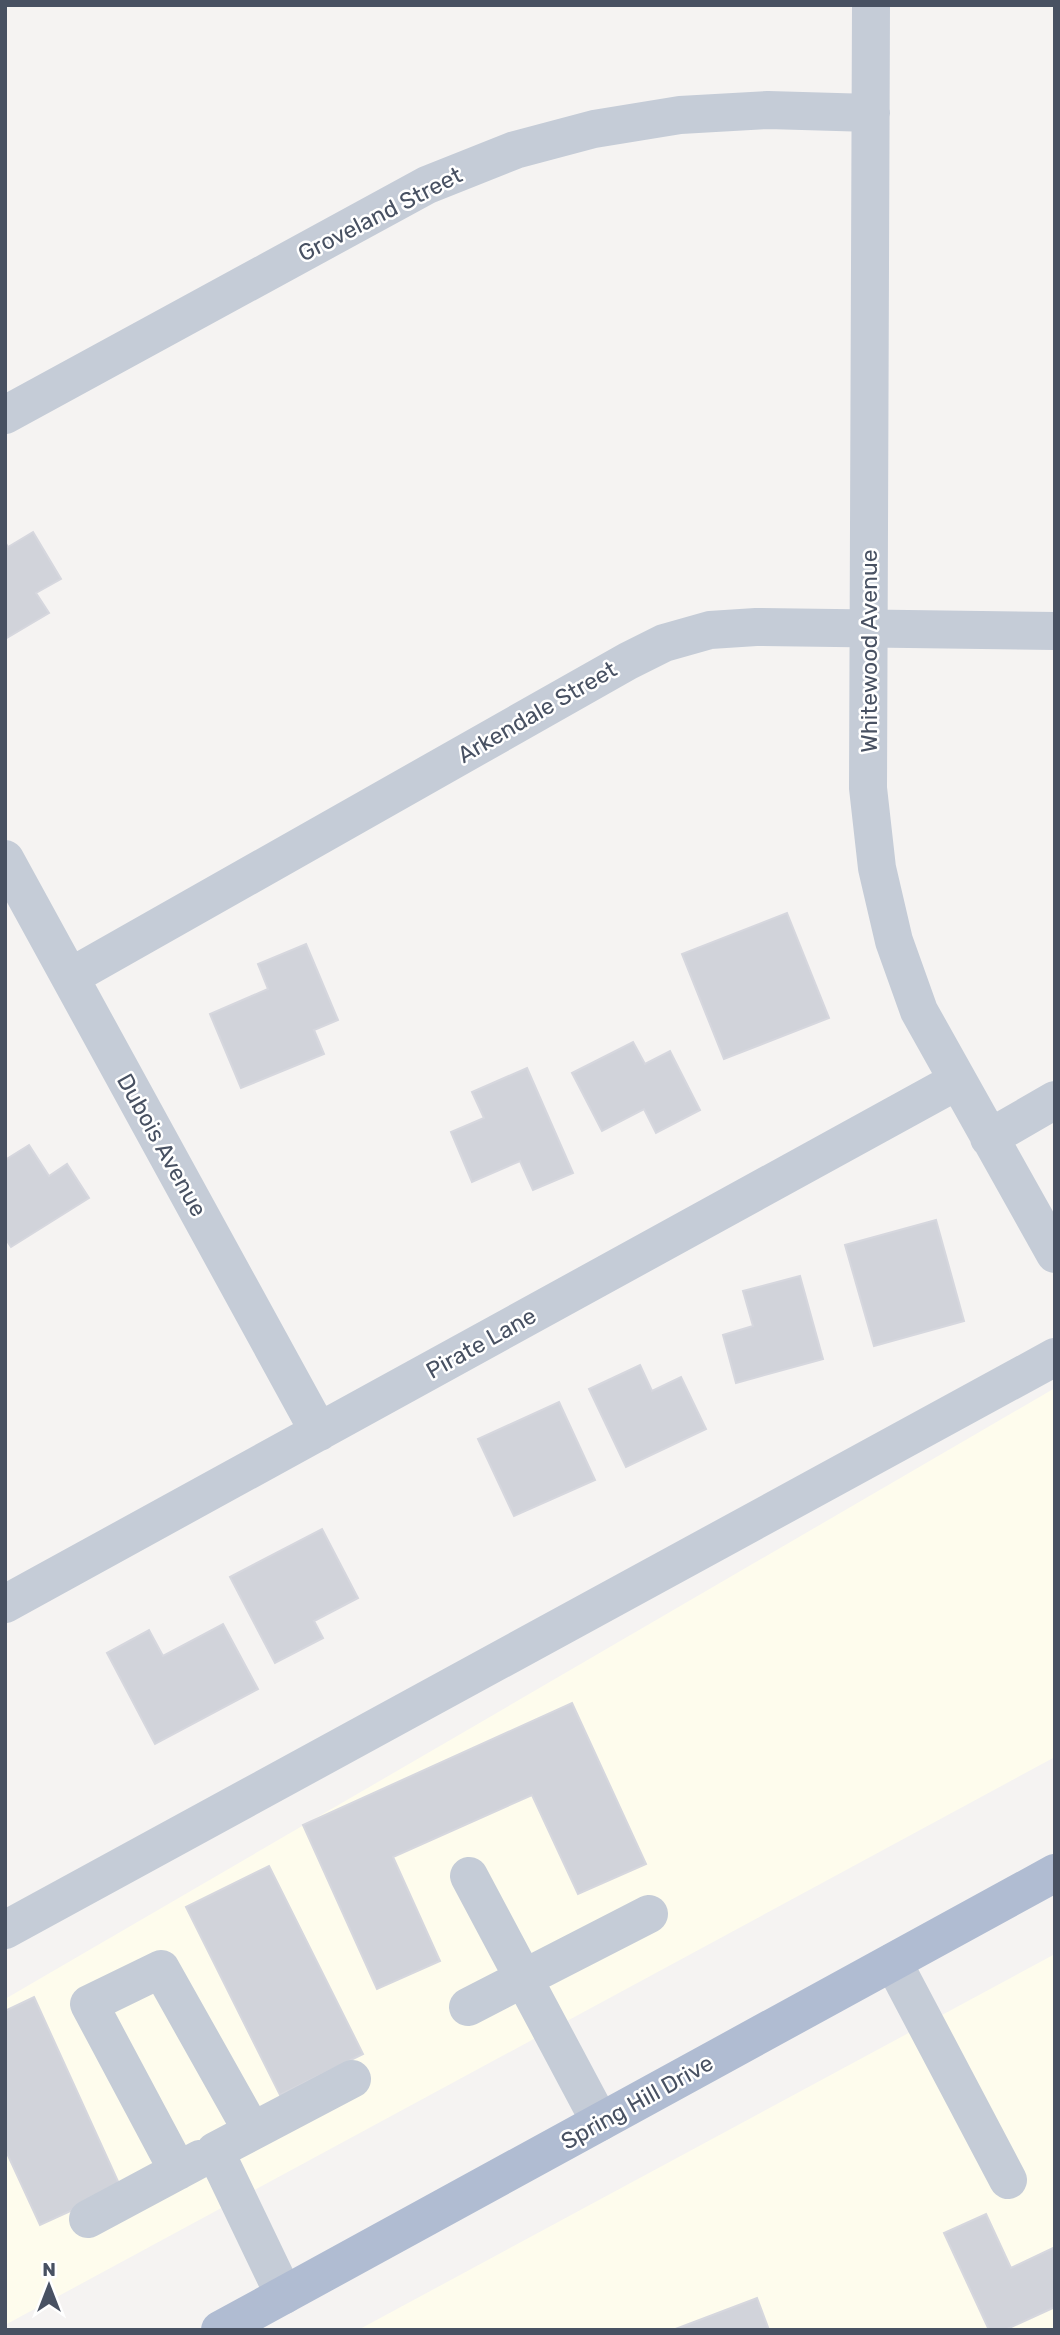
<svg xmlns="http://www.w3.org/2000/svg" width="1060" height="2335" font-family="Rubik,sans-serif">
<rect width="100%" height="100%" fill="#f5f3f2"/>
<path fill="#fefced" d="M1055,1388V1757L5,2325V1999Z
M1055,1954V2330H358Z"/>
<path fill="#d1d3da" stroke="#d6d7de" stroke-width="2" d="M33,532L61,579L36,593L49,613L5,639V542L8,547Z
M787,913L829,1018L724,1059L682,954Z
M306,944L338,1020L314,1030L324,1054L241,1088L210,1014L268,989L258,964Z
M633,1042L645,1064L670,1051L700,1110L656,1133L644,1109L602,1131L572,1073Z
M527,1068L573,1173L533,1190L520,1161L472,1182L451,1132L484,1118L472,1092Z
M29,1145L49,1176L67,1164L89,1198L11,1247L5,1238V1160Z
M936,1220L964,1321L874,1346L845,1245Z
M800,1276L823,1359L736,1383L723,1335L753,1326L743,1291Z
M640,1365L652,1391L681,1377L706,1429L626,1467L589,1389Z
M559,1402L595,1480L514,1516L478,1439Z
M322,1529L358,1598L314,1621L323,1638L275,1663L230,1577Z
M223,1624L258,1689L155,1744L107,1653L149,1630L163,1656Z
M572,1703L646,1864L578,1894L532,1795L393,1857L440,1961L377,1989L303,1825Z
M269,1866L363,2054L280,2095L186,1907Z
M34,1997L121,2188L40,2225L5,2149V2011Z
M986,2214L1011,2268L1055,2247V2307L1005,2330H989L944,2233Z
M757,2298L769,2330H673Z"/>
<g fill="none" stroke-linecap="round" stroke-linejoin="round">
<path stroke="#c5ccd7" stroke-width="38" d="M871,5L868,788L877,868L894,941L919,1011L1055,1254
M5,415L427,185L515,150L594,129L680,115L768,110L871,113
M5,859L319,1432
M70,977L628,661L664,643L710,630L756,627L1055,631
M989,1138L1055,1100
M5,1604L957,1081
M469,1876L600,2122
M5,1930L1055,1357
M893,1962L1008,2180
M468,2007L649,1914
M178,2171L89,2004L161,1969L252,2131
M88,2219L200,2159
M284,2295L215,2151L352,2079"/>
<path stroke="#b0bcd2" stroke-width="38" d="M220,2330L1055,1873"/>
</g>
<g text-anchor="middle" stroke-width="5" stroke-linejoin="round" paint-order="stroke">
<g font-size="23" fill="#485162" stroke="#fff">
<text transform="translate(380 214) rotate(-27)" y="8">Groveland Street</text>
<text transform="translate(869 651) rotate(-90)" y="8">Whitewood Avenue</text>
<text transform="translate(537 712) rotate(-30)" y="8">Arkendale Street</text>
<text transform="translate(162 1145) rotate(61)" y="8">Dubois Avenue</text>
<text transform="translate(481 1343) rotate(-29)" y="8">Pirate Lane</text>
<text transform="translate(637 2102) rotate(-29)" y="8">Spring Hill Drive</text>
</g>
</g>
<rect width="1060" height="2335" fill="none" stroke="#485162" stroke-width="14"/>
<g transform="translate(49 2286)" stroke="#ffffff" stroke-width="5" paint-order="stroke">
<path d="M0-5L12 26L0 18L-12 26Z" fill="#485162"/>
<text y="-10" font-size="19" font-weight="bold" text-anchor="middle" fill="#485162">N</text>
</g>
</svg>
